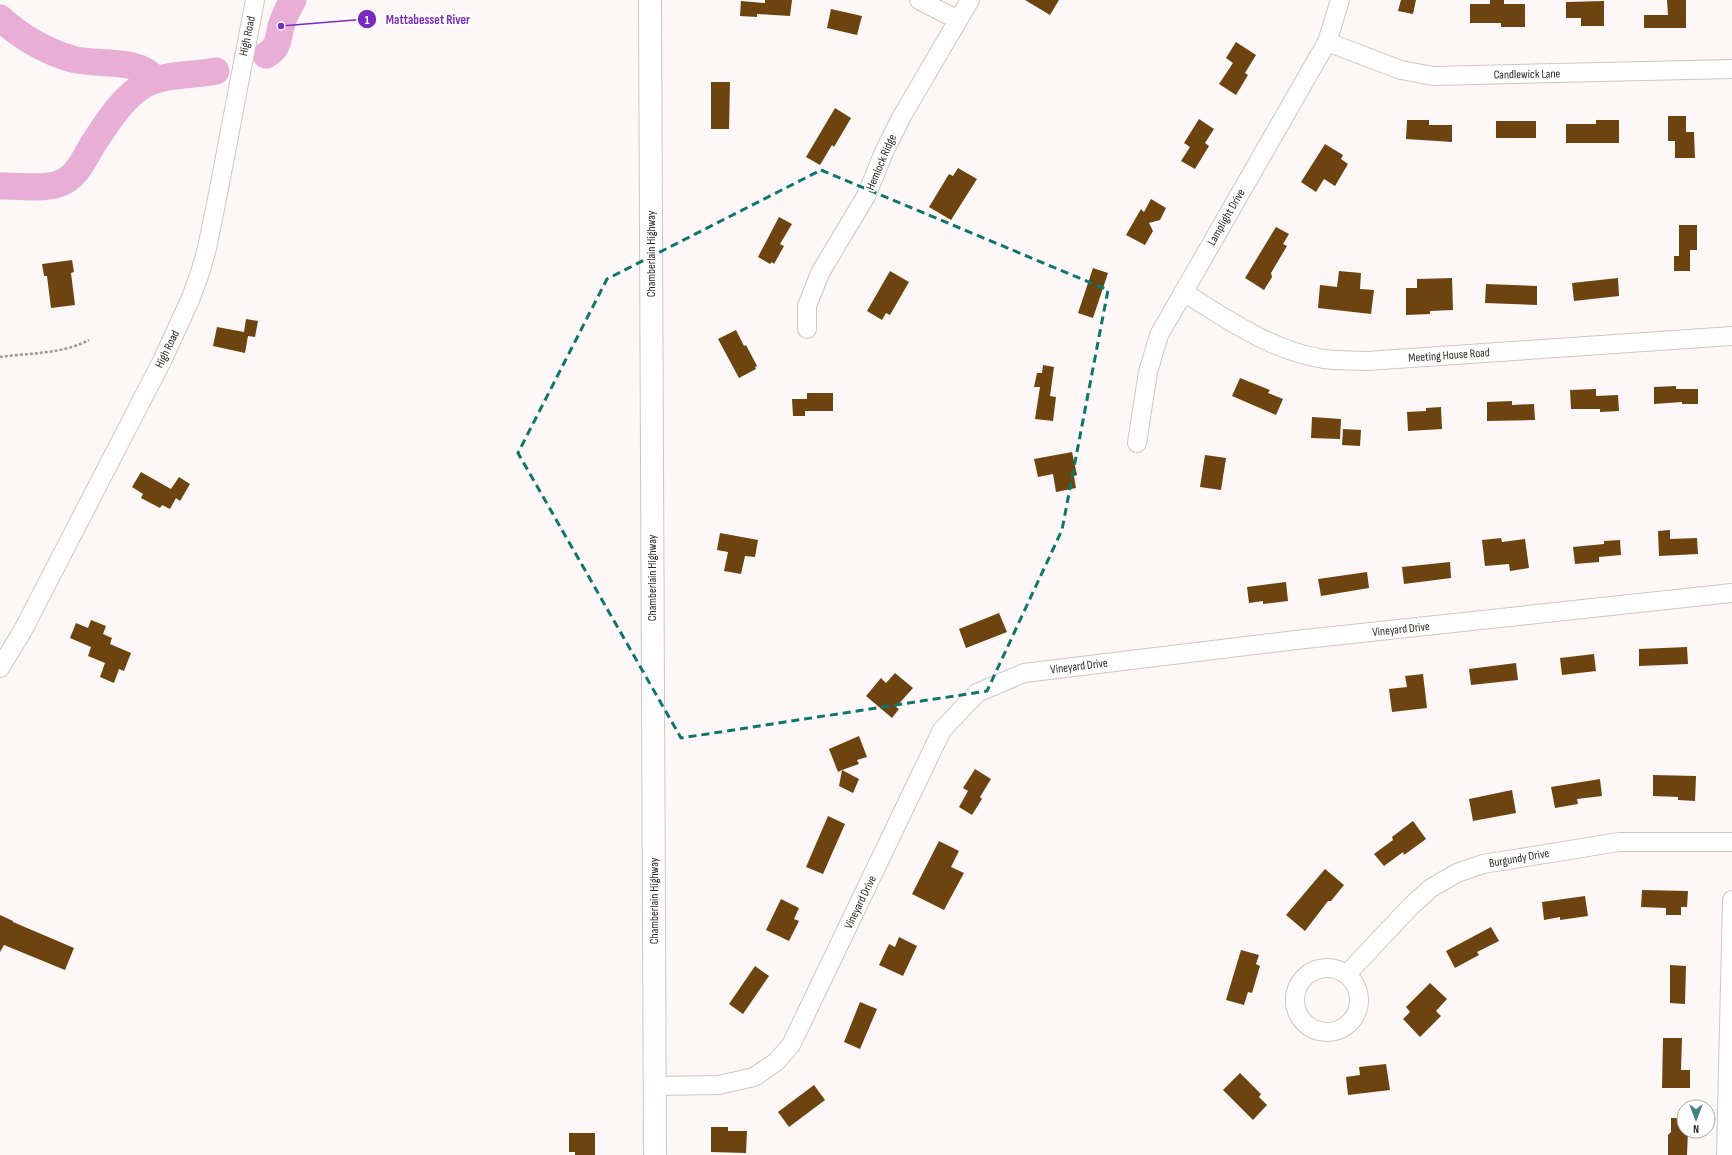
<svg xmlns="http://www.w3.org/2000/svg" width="1732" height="1155" font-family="'Sofia Sans Condensed',sans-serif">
<rect width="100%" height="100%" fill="#fdf8f7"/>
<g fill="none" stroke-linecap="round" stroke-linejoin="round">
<path stroke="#e9aed5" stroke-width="27" d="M0,18C20,36 45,51 72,59C99,66 137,57 156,80
M266,55C279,48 278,39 281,26C284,17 288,8 293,0
M0,186C18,185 40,190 58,184C76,179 84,159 93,144C107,123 122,98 144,85C166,73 192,76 216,71"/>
</g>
<path fill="#6d440f" d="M765,0H792L790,16L757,14V17L740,16L741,1L765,3Z
M1025,0H1059L1050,15Z
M1401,0H1416L1413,14L1398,11Z
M1490,0H1504V4H1525V27H1501V23H1470V4H1490Z
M1667,0H1686V28H1644V15H1668Z
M1604,1V26H1581V18H1566V2Z
M831,9L862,16L857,35L827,28Z
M1236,42L1256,55L1245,73L1248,75L1236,95L1219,84L1233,63L1226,58Z
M711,82H730L729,129H711Z
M835,108L851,118L834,147L832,145L820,165L806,157Z
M1668,116H1686V132H1694L1695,158H1675V141H1668Z
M1199,119L1214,129L1205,143L1209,146L1195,169L1181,161L1190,147L1184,143Z
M1407,120H1429V125H1452V142L1406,139Z
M1596,120H1619V143H1566V124H1596Z
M1496,121H1536V138H1496Z
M1325,144L1343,155L1341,159L1348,164L1335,186L1324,179L1316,192L1301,182Z
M958,168L977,179L951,220L929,207L949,174L953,176Z
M1151,199L1166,208L1160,220L1149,223L1153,231L1145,245L1126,235L1141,209L1144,212Z
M779,217L792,224L780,244L784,246L774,264L772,262L770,264L758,257Z
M1679,225H1697V250H1690V271H1674V256H1679Z
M1276,227L1289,234L1283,244L1287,246L1271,273L1272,277L1264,290L1245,278Z
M72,260L74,272L71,273L75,305L51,308L47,276H44L42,264Z
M1093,268L1108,273L1093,318L1078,313Z
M890,271L909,282L890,315L886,313L882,320L867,311Z
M1339,271L1361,273L1360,289L1374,290L1371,314L1318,308L1320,285L1337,287Z
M1452,278L1453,310L1430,311V314L1406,315V288H1417V279Z
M1618,278L1619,296L1574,301L1572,283Z
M1486,284L1537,286V305L1485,303Z
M246,319L258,321L255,337L248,336L245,353L213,346L217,327L244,332Z
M736,330L744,346L746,345L757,366L755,367L756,369L739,378L718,339Z
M1043,365L1054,367L1050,396L1056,397L1053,421L1035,419L1040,387H1034L1037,373H1042Z
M1240,378L1270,390L1268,393L1283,399L1276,415L1232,396Z
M1676,386V389H1698V404H1682V402L1654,404V387Z
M1596,389V396L1618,395L1619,411L1600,412V409H1571L1570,390Z
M807,393H833V411H805V416H793L792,399H807Z
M1512,401V405L1534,404L1535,420L1487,421V402Z
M1441,407L1442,429L1408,431L1407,412L1426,411V408Z
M1312,417L1341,419L1340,439L1311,438Z
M1343,429L1361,430L1360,446L1342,445Z
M1072,452L1077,475L1074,476L1076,488L1056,492L1053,474L1038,477L1034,459Z
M1205,455L1226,458L1221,490L1200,487Z
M141,472L171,489L179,477L190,484L180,501L176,498L170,509L162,505L160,508L141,498L143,494L132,487Z
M1670,530V539L1697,538L1698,554L1659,556L1658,531Z
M720,533L758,540L755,557L745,556L741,574L724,571L728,552L717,550Z
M1501,538L1502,542L1525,539L1529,568L1510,571L1509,564L1485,566L1482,540Z
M1620,540L1621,555L1599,557V562L1575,564L1573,547L1604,544V541Z
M1450,562L1451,578L1404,584L1402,567Z
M1367,572L1369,588L1321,596L1318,579Z
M1286,582L1288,601L1263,604V601L1249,603L1247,587Z
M999,613L1007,632L966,648L959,629Z
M91,620L106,626L103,634L112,638L110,644L131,653L124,671L119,669L114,683L100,677L105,663L88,656L91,647L70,638L76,623L88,628Z
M1687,647L1688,664L1639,666V649Z
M1594,654L1596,671L1562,675L1560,658Z
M1516,663L1518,680L1471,685L1469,669Z
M895,673L913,688L896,707L899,709L892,718L866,696L881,678L886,683Z
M1423,674L1427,708L1392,712L1389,689L1407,687L1405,676Z
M859,736L867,757L857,760L859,764L842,770L859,779L853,793L839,786L842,770L838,772L829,749Z
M975,769L991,779L980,797L982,799L972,815L959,807L968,791L963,788Z
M1653,775L1696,776L1695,801L1678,800V797L1653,796Z
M1600,779L1602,796L1577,799L1578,804L1555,808L1551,787Z
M1512,790L1516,813L1473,821L1469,799Z
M828,816L845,824L823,874L806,867Z
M1413,821L1426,839L1404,855L1403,852L1384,866L1374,854L1393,840L1392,837Z
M939,841L959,851L951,867L964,873L944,910L912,894Z
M1325,869L1344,885L1331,901H1328L1305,931L1286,915Z
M1642,890L1688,891L1687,907H1681V915H1666V908L1641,907Z
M1585,896L1588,916L1560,920V917L1544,920L1542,902Z
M781,899L799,908L794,919L799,921L789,941L766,930Z
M0,915L13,921V922L74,948L65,970L4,945L0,952Z
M1491,927L1499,941L1477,952L1479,955L1455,968L1446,951Z
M899,937L917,946L903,976L879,965L889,944L895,947Z
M1241,950L1259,955L1256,964L1260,966L1252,993L1248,992L1244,1005L1226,1000Z
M1670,965L1686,966L1685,1004L1670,1003Z
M755,966L769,976L743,1014L729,1004Z
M1430,983L1447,999L1436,1011L1441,1016L1420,1037L1403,1019L1410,1012L1406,1007Z
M860,1002L877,1009L860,1049L844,1042Z
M1663,1038H1682L1681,1070H1690V1088H1662Z
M1386,1064L1390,1090L1348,1095L1346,1077L1360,1075L1359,1067Z
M1240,1073L1261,1094L1259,1097L1267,1105L1253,1120L1223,1090Z
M814,1085L825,1100L789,1127L778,1112Z
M1671,1118H1684V1131H1688L1687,1155H1668V1135L1671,1132Z
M711,1127H728V1131H747L746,1153L711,1152Z
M569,1133H595V1155H575V1152H569Z"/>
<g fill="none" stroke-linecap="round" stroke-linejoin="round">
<g stroke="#ccc7c6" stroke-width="20">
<path id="minor" d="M919,0L958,20
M1327,42L1401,70L1433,76L1732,69
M1183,292C1227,319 1271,351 1324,359C1338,361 1353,360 1367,361L1732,336
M807,329V306L820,273L866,196L884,152L902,116L970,0
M1137,443L1148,372L1159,335L1327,42L1340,0
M0,668L22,632L162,361L190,300L200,273L207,248L216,204L255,0
M1295 1000a32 32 0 1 1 64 0a32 32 0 1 1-64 0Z
M1347,974L1411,906L1431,888L1457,873L1483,864L1619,842H1732
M654,1086L719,1085L754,1077L776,1062L791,1045L942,730L977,693L1024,673L1296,640L1732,593
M1726,1155L1732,900"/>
</g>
<g stroke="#ccc7c6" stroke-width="24">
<path id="major" d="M650,0L655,1155"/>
</g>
<path stroke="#9d9998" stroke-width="2.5" stroke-dasharray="3 2" stroke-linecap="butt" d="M0,357C29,353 63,354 89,340"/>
<use href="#minor" stroke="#fff" stroke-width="18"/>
<use href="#major" stroke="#fff" stroke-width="22"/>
</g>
<path fill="none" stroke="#0f766e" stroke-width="3" stroke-dasharray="8 5" stroke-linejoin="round" d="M821,170L1108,290L1062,530L987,691L681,738L518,453L607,279Z"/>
<g text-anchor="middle" stroke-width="4" stroke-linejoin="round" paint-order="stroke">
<g font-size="12" fill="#2b2928" stroke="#fff">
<text transform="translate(247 36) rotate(-78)" y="4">High Road</text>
<text transform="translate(1527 74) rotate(-1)" y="4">Candlewick Lane</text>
<text transform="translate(881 162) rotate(-67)" y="4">Hemlock Ridge</text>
<text transform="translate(1226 217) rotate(-60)" y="4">Lamplight Drive</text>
<text transform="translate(651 254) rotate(-90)" y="4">Chamberlain Highway</text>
<text transform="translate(167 349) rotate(-64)" y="4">High Road</text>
<text transform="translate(1449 355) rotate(-4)" y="4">Meeting House Road</text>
<text transform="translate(652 578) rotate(-90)" y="4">Chamberlain Highway</text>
<text transform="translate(1401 629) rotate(-6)" y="4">Vineyard Drive</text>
<text transform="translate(1079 666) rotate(-7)" y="4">Vineyard Drive</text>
<text transform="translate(1519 858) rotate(-10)" y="4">Burgundy Drive</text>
<text transform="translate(654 901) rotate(-90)" y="4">Chamberlain Highway</text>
<text transform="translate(860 902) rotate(-64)" y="4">Vineyard Drive</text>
</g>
</g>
<path fill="none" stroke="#7b2cbf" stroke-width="1.5" d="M281 26L367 19"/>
<g fill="#7b2cbf" stroke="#fff" stroke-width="1.5">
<circle cx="281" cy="26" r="4"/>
<circle cx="367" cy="19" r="10"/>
</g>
<g font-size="12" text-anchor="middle" font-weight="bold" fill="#fff">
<text x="367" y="24">1</text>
</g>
<g font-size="13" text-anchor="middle" font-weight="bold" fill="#7b2cbf" stroke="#fff" stroke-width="4" stroke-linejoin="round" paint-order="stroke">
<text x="428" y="24">Mattabesset River</text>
</g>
<g transform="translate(1696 1119) rotate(180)"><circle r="19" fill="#ffffff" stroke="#aaa9a9"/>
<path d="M0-3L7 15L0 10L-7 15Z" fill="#40867d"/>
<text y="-6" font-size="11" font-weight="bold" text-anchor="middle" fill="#2b2928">N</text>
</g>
</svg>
